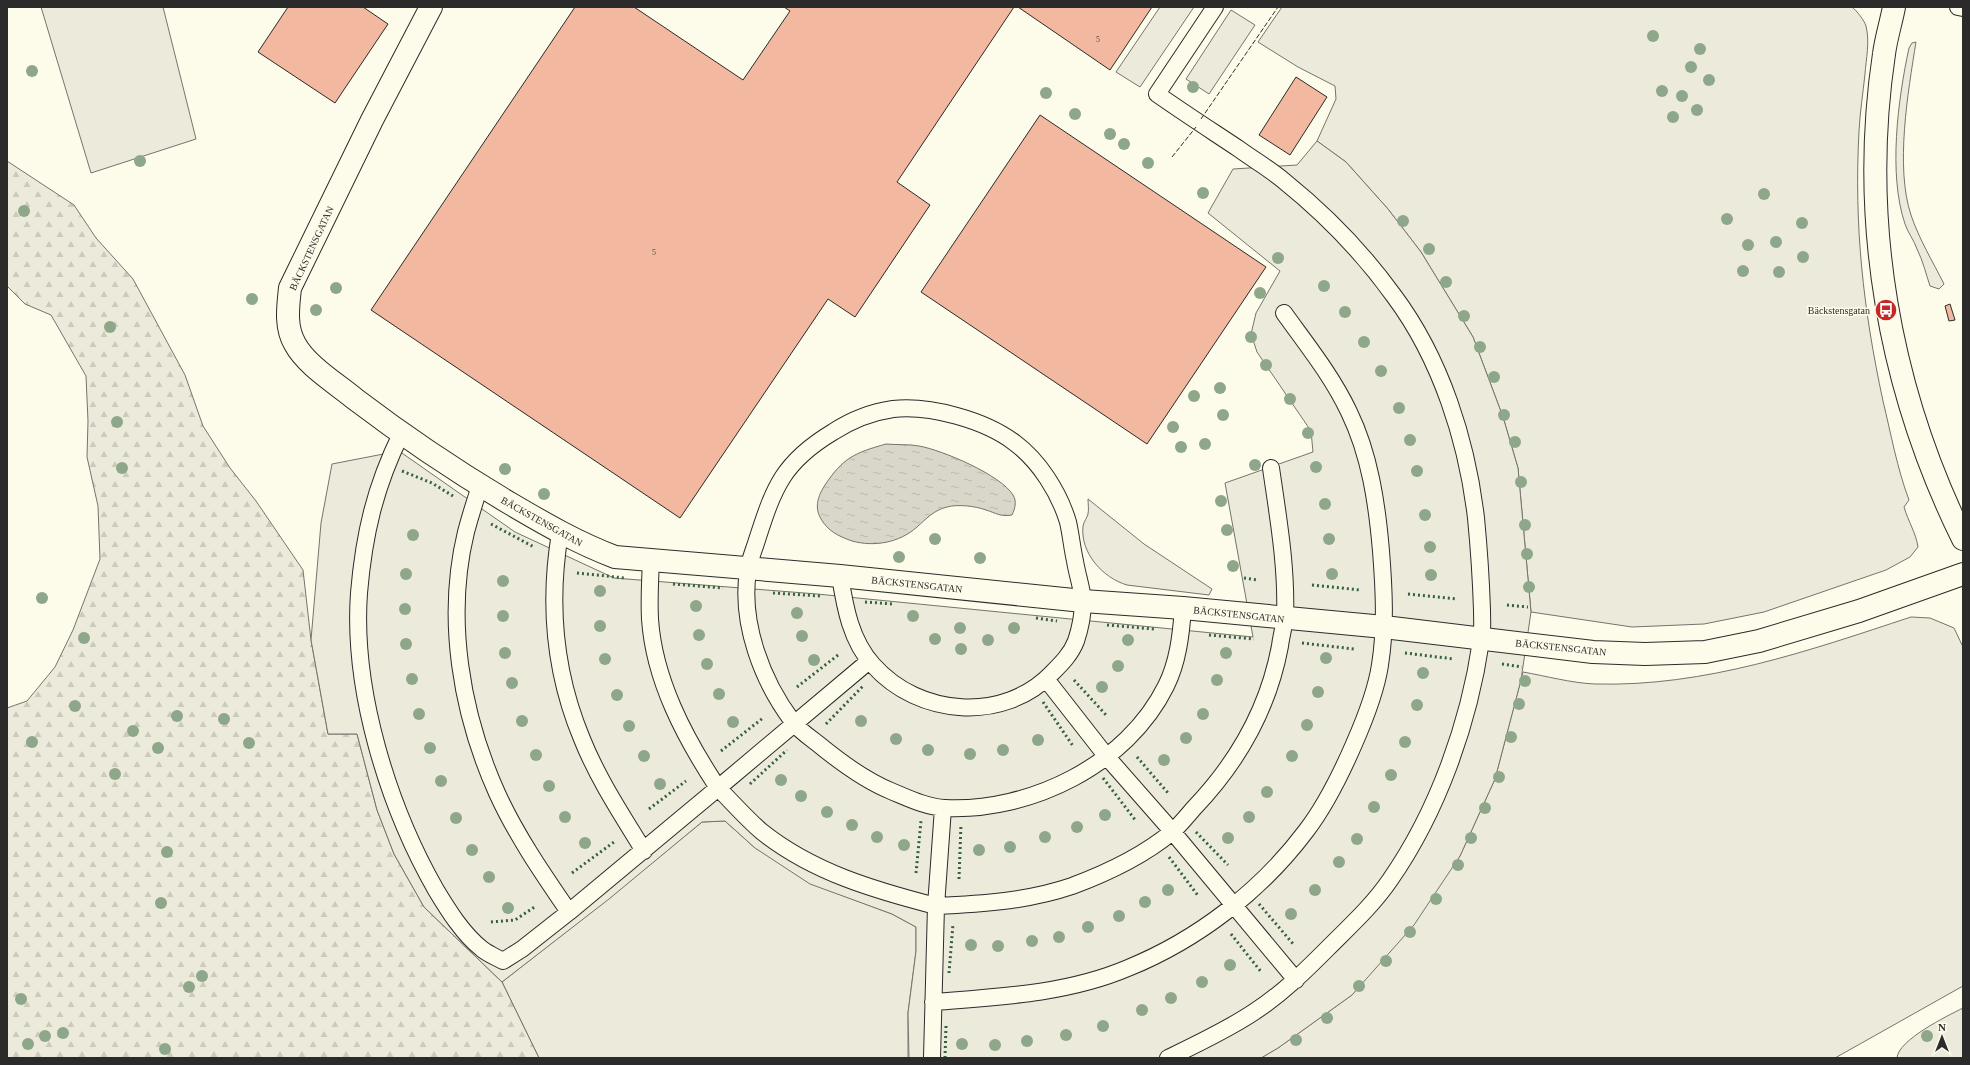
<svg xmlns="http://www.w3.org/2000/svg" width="1970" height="1065" font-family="Georgia,serif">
<defs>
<pattern id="forest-firs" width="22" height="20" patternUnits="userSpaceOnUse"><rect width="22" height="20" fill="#ecebdb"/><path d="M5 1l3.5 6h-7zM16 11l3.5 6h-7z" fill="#cbcabc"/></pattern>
<pattern id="water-ripples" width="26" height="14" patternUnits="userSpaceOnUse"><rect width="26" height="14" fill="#d8d7c9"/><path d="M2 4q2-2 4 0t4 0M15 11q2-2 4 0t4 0" fill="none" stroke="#bab9ad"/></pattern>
</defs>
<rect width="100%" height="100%" fill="#fdfbea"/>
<path fill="#ecebdb" stroke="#74746e" d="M41,7H163L196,139L91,173Z
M1282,7H1852C1857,11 1864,20 1866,26C1870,42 1866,59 1865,74C1863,93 1860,112 1859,131C1854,226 1863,308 1883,401C1891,434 1897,468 1909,500L1904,507C1908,521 1916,533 1918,547L1910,557L1886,570L1764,612L1704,624L1632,627L1531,612L1518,468L1503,417L1473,337L1421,252L1388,209L1346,162L1317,141L1336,99L1335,86L1298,67L1258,42Z
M1916,42C1908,92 1895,167 1911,215C1919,239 1933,262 1944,284L1939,289L1930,286C1926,274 1923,261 1917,249C1914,240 1908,233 1905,224C1888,174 1898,99 1909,48L1912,43Z
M1088,499L1144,544L1212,589L1209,595L1127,585C1103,578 1080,553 1083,526C1084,521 1087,518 1088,514C1089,510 1088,503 1088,499Z
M1911,617L1930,618L1954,628L1963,647V986L1835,1058H1261L1278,1048L1352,995L1460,856L1495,779L1523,672C1546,676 1571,683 1595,684C1705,687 1808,651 1911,617Z
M725,821L755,848L839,894L892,914L916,927V951L908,1013V1058H539L502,982L608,899L702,822Z
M1963,1008V1058H1897C1898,1040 1947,1016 1963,1008Z"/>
<path fill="url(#forest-firs)" stroke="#74746e" d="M7,161L74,205L96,238L133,279L185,375L203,426L230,468L256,501L303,570L311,640L328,734H357L377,810L394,854L424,907L502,982L539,1058H7V708L27,701L55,667L73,630L100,559L98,506L87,457L88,421L86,376L51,315L25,304L7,286Z"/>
<path fill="#eceadb" stroke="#74746e" d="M1160,7H1194L1140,87L1116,72Z
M1231,10L1255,25L1209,94L1186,79Z
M1317,141L1346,162L1388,209L1421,252L1473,337L1503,417L1518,468L1531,612L1521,680L1495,779L1460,856L1414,925L1352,995L1278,1048L1261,1058H909L908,1013L916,951V927L892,914L810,884L755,848L725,821L702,822L609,899L502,982L424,907L394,854L377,810L357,734H328L311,640L321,523L332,464L399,451L515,532L614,578L817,594L1253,637L1225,483L1313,452L1311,431L1257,352L1251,334L1256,313L1280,271L1208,213L1233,169L1297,165Z"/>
<path fill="url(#water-ripples)" stroke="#74746e" d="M886,444C896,445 909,444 919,446C942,450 1001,475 1013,495C1017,501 1015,509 1012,515C1000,517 996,513 986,510C975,506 958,504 947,507C934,510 926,519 917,527C899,543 874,547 852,541C838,536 828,531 821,519C814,507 818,496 825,485C843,458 854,453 886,444Z"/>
<path fill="#f2b8a0" stroke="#2b2b2b" d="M288,7H363L388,24L335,103L258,52Z
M575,7H634L743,80L790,11L784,7H1014L897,182L930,205L855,317L828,299L680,518L371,310Z
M1018,7H1152L1110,70Z
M1296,77L1327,97L1290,155L1259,135Z
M1040,115L1266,267L1147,444L921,292Z
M1950,304L1955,320L1949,321L1945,306Z"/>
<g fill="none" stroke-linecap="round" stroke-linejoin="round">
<g stroke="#2b2b2b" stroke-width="18">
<path id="service" d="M1958,7L1963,8
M401,434C375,487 364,534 359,593C352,690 388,806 436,890C448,910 463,934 482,949C488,954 496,957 503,961L522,949L569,912L718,788C732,802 746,818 761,831C812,872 874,890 936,906L932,1058
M480,486C475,501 470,517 466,532C445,618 461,713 497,793C516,835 543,874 569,912
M560,533C548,605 554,672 582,739C598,779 622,815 644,851
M651,561C650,580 649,600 650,619C654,680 685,738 718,788L869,661
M840,576C845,608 851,641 873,665C919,717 1004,723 1052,673C1062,663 1071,654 1076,641C1080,629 1083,613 1083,601C1082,588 1077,574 1075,561C1072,548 1071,535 1068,522C1059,492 1039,461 1015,443C985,420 930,405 893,409C872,412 850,421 833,432C783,462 774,487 757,540C754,550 749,561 748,571C740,623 762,681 793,722C799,730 809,737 817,743C840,762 864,780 891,791C908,798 926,807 945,808C1030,812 1127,765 1166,686C1178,662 1181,635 1183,608
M1046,679L1107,757L1172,831L1296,980
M943,808L936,906C982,904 1028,901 1072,886C1107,873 1143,856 1172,832C1180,825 1187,816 1194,808C1238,762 1268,710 1280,646C1281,637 1284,627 1285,617C1287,567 1278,517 1271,468
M933,1002C998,997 1067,994 1128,968C1197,940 1261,891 1306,831C1326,805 1341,774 1354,744C1365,719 1376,692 1380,665C1386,627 1384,589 1381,551C1377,504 1370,455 1349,412C1332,376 1307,345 1284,313
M1168,1058C1197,1044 1227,1030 1254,1012C1282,994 1305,971 1328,948C1350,926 1373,905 1390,880C1438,811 1469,723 1481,641C1483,631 1482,620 1482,610C1481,579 1479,549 1476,518C1467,441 1441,359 1394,296C1363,253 1325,214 1284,181C1270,169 1254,160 1239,149C1212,131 1184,113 1157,94L1215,7"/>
</g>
<g stroke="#2b2b2b" stroke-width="24">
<path id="minor" d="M431,7L372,120L290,288C288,307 285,327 295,344C306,365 337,384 355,399C405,437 457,472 511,504C545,524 578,543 615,557L840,576L1083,601L1183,608L1384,627L1593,652L1645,654L1705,652L1759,641L1859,611L1963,574
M1894,7C1891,23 1886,38 1884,54C1859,220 1889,389 1963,539"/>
</g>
<use href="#service" stroke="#fdfbea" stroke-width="16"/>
<use href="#minor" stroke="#fdfbea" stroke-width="22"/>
<path stroke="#34623c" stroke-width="3" stroke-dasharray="2 3" stroke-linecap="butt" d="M402,471L432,483L453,496
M491,524L534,547
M577,573L625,578
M1244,578L1258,580
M673,584L723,588
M1312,585L1360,590
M773,593L820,596
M1408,594L1457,599
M865,602L893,604
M1507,605L1528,607
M1036,618L1057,621
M1107,625L1154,629
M1209,635L1254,639
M1302,643L1354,649
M1405,653L1454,659
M1502,664L1522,667
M1074,680L1107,716
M797,687L838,655
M1043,702L1073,746
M826,724L864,685
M721,751L763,718
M1137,757L1168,793
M1103,778L1136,821
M750,784L787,750
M649,809L686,781
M1196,832L1228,865
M1169,857L1199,897
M572,873L614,842
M916,873L921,821
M959,879L961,824
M1259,904L1294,945
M491,922L515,920L536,906
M1231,934L1262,973
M949,973L953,924
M945,1058L946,1026"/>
<path stroke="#2b2b2b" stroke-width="1" stroke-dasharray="5 2" stroke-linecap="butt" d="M1201,119L1278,7
M1172,157L1196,127"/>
</g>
<g fill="#8ea78a">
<circle cx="1653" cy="36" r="6"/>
<circle cx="1700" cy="49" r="6"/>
<circle cx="1691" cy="67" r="6"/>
<circle cx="32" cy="71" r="6"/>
<circle cx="1709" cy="80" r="6"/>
<circle cx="1193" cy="87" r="6"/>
<circle cx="1662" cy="91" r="6"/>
<circle cx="1046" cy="93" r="6"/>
<circle cx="1682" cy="96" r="6"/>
<circle cx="1697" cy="110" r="6"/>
<circle cx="1075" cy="114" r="6"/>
<circle cx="1673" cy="117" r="6"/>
<circle cx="1110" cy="134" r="6"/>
<circle cx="1124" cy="144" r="6"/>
<circle cx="140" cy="161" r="6"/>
<circle cx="1148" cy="163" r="6"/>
<circle cx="1203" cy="193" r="6"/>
<circle cx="1764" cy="194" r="6"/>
<circle cx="24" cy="211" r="6"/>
<circle cx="1727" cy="219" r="6"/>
<circle cx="1403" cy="221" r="6"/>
<circle cx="1802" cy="223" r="6"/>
<circle cx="1776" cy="242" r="6"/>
<circle cx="1748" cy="245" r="6"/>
<circle cx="1429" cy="249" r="6"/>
<circle cx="1803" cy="257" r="6"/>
<circle cx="1278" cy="258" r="6"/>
<circle cx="1743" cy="271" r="6"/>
<circle cx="1779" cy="272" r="6"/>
<circle cx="1446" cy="282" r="6"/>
<circle cx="1324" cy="286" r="6"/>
<circle cx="336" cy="288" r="6"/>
<circle cx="1260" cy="293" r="6"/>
<circle cx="252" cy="299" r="6"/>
<circle cx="316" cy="310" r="6"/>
<circle cx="1345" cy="312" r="6"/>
<circle cx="1464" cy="316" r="6"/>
<circle cx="110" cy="327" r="6"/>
<circle cx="1251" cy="337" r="6"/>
<circle cx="1364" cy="342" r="6"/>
<circle cx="1480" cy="347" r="6"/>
<circle cx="1266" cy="365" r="6"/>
<circle cx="1381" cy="371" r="6"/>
<circle cx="1494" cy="377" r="6"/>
<circle cx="1220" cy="388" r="6"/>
<circle cx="1194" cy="396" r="6"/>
<circle cx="1290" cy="399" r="6"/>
<circle cx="1399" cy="408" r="6"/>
<circle cx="1223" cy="415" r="6"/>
<circle cx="1504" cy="415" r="6"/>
<circle cx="117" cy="422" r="6"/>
<circle cx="1173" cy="427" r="6"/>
<circle cx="1308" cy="433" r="6"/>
<circle cx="1410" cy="440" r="6"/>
<circle cx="1515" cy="442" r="6"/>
<circle cx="1205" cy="444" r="6"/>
<circle cx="1181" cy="447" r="6"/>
<circle cx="1255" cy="465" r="6"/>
<circle cx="1316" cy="467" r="6"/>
<circle cx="122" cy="468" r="6"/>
<circle cx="505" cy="469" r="6"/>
<circle cx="1417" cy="471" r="6"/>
<circle cx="1521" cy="482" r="6"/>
<circle cx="544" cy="494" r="6"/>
<circle cx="1221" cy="501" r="6"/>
<circle cx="1325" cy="504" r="6"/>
<circle cx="1425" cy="515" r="6"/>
<circle cx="1525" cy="525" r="6"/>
<circle cx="1227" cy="530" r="6"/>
<circle cx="413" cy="535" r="6"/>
<circle cx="935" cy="539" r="6"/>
<circle cx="1329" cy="539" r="6"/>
<circle cx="1430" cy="547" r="6"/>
<circle cx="1527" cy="554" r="6"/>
<circle cx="899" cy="557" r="6"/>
<circle cx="980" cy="558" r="6"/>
<circle cx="1233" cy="566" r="6"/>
<circle cx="406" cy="574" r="6"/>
<circle cx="1332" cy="574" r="6"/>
<circle cx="1431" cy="575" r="6"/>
<circle cx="503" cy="581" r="6"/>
<circle cx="1529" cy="587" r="6"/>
<circle cx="600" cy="591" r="6"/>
<circle cx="42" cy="598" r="6"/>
<circle cx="696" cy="606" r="6"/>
<circle cx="405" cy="609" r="6"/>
<circle cx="797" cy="613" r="6"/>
<circle cx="503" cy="616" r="6"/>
<circle cx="913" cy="616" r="6"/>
<circle cx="600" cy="626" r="6"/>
<circle cx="960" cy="628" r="6"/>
<circle cx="1014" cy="628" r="6"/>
<circle cx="699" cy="635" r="6"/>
<circle cx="802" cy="636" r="6"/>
<circle cx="84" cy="638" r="6"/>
<circle cx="935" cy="639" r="6"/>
<circle cx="988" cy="640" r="6"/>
<circle cx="1128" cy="640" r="6"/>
<circle cx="406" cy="644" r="6"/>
<circle cx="961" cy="649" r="6"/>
<circle cx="505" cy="653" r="6"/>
<circle cx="1226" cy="653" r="6"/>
<circle cx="1326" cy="658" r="6"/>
<circle cx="605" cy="659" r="6"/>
<circle cx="814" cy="660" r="6"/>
<circle cx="707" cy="664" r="6"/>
<circle cx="1118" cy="666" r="6"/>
<circle cx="1423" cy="673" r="6"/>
<circle cx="412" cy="679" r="6"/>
<circle cx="1217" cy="680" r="6"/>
<circle cx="1525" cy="681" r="6"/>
<circle cx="512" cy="683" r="6"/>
<circle cx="1102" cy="687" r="6"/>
<circle cx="1318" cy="692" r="6"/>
<circle cx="719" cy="694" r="6"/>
<circle cx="617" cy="695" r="6"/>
<circle cx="1519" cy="704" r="6"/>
<circle cx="1417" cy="705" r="6"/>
<circle cx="75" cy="706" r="6"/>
<circle cx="419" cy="714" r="6"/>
<circle cx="1203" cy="714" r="6"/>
<circle cx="177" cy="716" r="6"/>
<circle cx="224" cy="719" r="6"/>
<circle cx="522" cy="721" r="6"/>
<circle cx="861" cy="721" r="6"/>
<circle cx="733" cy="722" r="6"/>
<circle cx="1307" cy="725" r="6"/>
<circle cx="629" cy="726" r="6"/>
<circle cx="133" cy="731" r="6"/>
<circle cx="1511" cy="737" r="6"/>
<circle cx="1186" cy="738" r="6"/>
<circle cx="896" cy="739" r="6"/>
<circle cx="1038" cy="740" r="6"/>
<circle cx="32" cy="742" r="6"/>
<circle cx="1405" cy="742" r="6"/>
<circle cx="249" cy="743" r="6"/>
<circle cx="158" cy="748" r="6"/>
<circle cx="430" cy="748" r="6"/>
<circle cx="928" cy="750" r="6"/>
<circle cx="1003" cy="750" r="6"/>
<circle cx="970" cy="754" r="6"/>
<circle cx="536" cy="755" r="6"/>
<circle cx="644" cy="756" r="6"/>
<circle cx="1292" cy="756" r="6"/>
<circle cx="1164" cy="760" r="6"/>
<circle cx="115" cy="774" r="6"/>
<circle cx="1391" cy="775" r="6"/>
<circle cx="1499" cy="777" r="6"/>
<circle cx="781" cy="780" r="6"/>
<circle cx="441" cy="781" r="6"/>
<circle cx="660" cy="784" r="6"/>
<circle cx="549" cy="786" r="6"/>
<circle cx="1267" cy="792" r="6"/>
<circle cx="801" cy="796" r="6"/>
<circle cx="1374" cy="807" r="6"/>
<circle cx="1485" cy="808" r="6"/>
<circle cx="827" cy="812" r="6"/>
<circle cx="1105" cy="815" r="6"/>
<circle cx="565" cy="817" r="6"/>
<circle cx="1249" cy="817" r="6"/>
<circle cx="456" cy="818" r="6"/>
<circle cx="852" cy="825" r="6"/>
<circle cx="1077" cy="827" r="6"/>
<circle cx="877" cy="837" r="6"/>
<circle cx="1045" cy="837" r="6"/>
<circle cx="1228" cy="838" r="6"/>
<circle cx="1471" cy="838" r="6"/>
<circle cx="1357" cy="839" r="6"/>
<circle cx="585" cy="843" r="6"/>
<circle cx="904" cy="845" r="6"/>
<circle cx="1010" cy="847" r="6"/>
<circle cx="472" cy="850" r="6"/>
<circle cx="979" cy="850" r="6"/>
<circle cx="167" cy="852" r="6"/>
<circle cx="1339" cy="862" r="6"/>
<circle cx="1458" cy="865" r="6"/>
<circle cx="489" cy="877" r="6"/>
<circle cx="1168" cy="890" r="6"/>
<circle cx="1315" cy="890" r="6"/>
<circle cx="1436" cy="899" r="6"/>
<circle cx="1145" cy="902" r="6"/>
<circle cx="161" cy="903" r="6"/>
<circle cx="508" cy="908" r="6"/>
<circle cx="1291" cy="914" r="6"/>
<circle cx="1119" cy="916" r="6"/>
<circle cx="1088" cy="927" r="6"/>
<circle cx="1410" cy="932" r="6"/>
<circle cx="1059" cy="937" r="6"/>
<circle cx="1032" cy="941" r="6"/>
<circle cx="971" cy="945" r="6"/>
<circle cx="998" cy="946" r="6"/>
<circle cx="1386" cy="961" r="6"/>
<circle cx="1230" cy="965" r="6"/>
<circle cx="202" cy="976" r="6"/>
<circle cx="1202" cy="982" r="6"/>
<circle cx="1359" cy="986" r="6"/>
<circle cx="189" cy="987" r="6"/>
<circle cx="1171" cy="998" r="6"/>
<circle cx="21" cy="999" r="6"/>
<circle cx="1142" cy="1010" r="6"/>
<circle cx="1327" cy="1018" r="6"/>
<circle cx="1103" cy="1026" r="6"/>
<circle cx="63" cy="1033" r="6"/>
<circle cx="1066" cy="1035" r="6"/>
<circle cx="45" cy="1036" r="6"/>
<circle cx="1927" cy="1036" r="6"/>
<circle cx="1296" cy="1040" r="6"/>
<circle cx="1027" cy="1041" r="6"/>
<circle cx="28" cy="1044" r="6"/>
<circle cx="962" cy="1044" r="6"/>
<circle cx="995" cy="1045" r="6"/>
<circle cx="165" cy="1049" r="6"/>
</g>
<defs>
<g id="bus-disc" transform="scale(1.15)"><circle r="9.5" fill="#c62828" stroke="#fdfbea"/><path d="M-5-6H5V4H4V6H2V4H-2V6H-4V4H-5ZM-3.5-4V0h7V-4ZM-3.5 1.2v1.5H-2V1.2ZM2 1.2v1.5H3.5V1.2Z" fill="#fff"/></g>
</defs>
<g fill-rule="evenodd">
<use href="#bus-disc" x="1886" y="310"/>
</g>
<g text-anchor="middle" stroke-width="3" stroke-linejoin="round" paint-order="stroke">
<g font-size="8" fill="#5d4e48">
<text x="1098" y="42">5</text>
<text x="654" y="255">5</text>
</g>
<g font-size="10" fill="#2b2b2b" stroke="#fdfbea">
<text transform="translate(311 248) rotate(-65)" y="4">BÄCKSTENSGATAN</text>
<text transform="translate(542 521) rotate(29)" y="4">BÄCKSTENSGATAN</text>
<text transform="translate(917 584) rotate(6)" y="4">BÄCKSTENSGATAN</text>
<text transform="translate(1239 614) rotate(6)" y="4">BÄCKSTENSGATAN</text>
<text transform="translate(1561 647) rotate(6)" y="4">BÄCKSTENSGATAN</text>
</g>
<g font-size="10" fill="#2b2b2b" stroke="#fdfbea" text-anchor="end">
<text x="1870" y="314">Bäckstensgatan</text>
</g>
</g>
<rect width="1970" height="1065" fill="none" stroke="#2b2b2b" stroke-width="16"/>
<g transform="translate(1942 1037)" stroke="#fdfbea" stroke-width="3" paint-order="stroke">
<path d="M0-3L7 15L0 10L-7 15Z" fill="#2b2b2b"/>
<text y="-6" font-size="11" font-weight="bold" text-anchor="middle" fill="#2b2b2b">N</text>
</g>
</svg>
